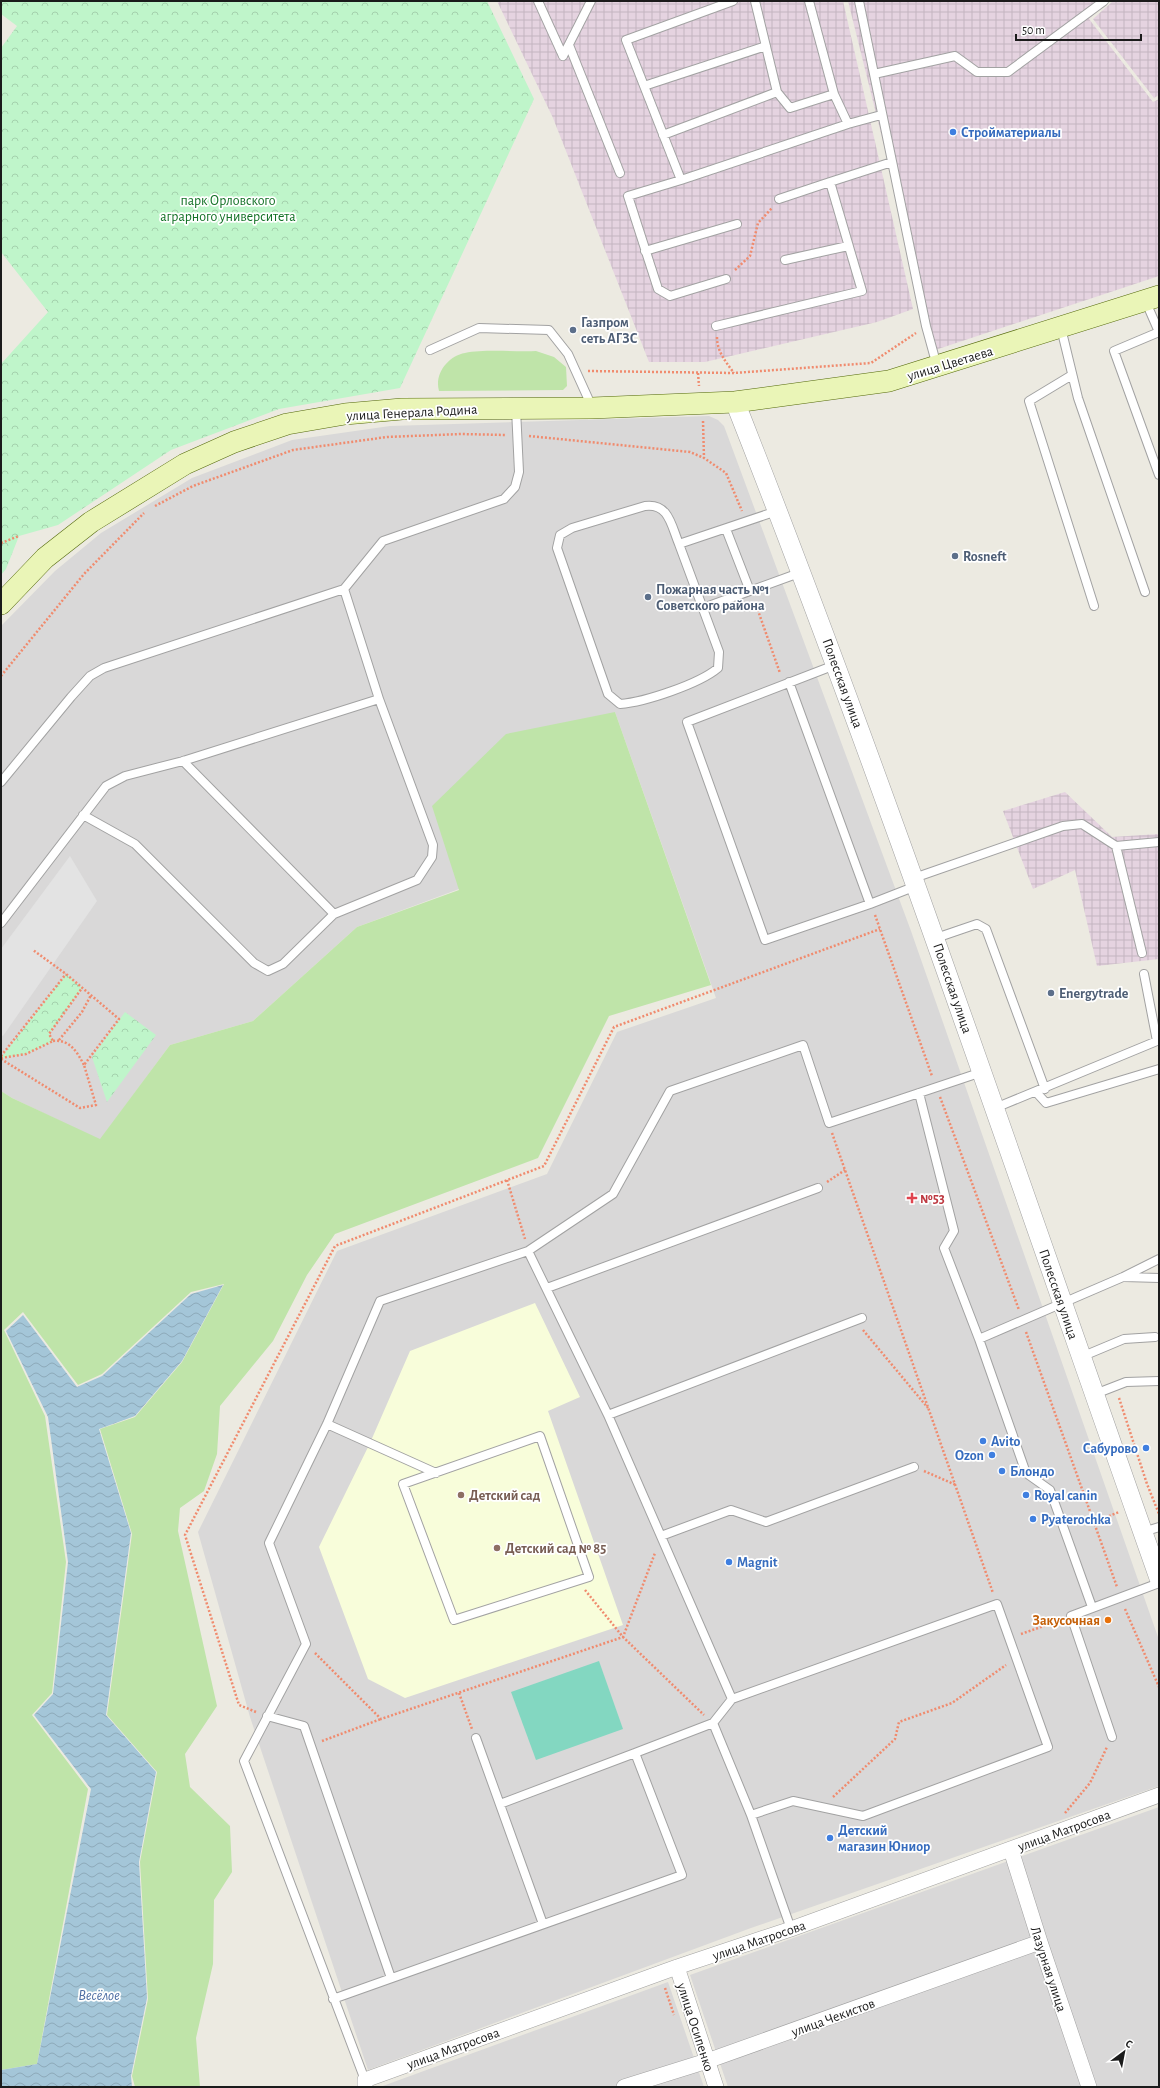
<svg xmlns="http://www.w3.org/2000/svg" width="1160" height="2088" font-family="'Alegreya Sans',sans-serif">
<defs>
<pattern id="industrial-grid" width="8" height="8" patternUnits="userSpaceOnUse"><rect width="8" height="8" fill="#e5d3e0"/><path d="M0 4h8M4 0v8" fill="none" stroke="#c4b5c0"/></pattern>
<pattern id="park-crowns" width="20" height="18" patternUnits="userSpaceOnUse"><rect width="20" height="18" fill="#bff5ca"/><path d="M2 6a3 3 0 1 1 6 0M12 15a3 3 0 1 1 6 0" fill="none" stroke="#a4d1ad"/></pattern>
<pattern id="water-waves" width="16" height="10" patternUnits="userSpaceOnUse"><rect width="16" height="10" fill="#a4c6d8"/><path d="M0 5q4-4 8 0t8 0" fill="none" stroke="#8daab9"/></pattern>
</defs>
<rect width="100%" height="100%" fill="#eceae1"/>
<path fill="#d9d8d8" d="M709,416L718,420L724,426L911,931L1159,1640V1786L751,1928L368,2070L250,1717L198,1532L337,1251L547,1174L617,1032L716,998L615,712L459,889L357,927L253,1021L170,1045L100,1140L12,1098L1,1091V626L55,571L101,533L192,478L292,440L390,426Z
M1159,1807V2087H728L690,1975Z
M668,1982L704,2087H380Z"/>
<path fill="url(#industrial-grid)" d="M497,1H843L913,309L877,322L705,362H649L553,118Z
M848,1H1108L1089,19L1153,102L1159,99V276L935,350Z
M1113,1H1159V95L1154,98L1093,19Z
M1065,792L1112,837L1159,834V959L1097,966L1075,870L1033,889L1003,811Z"/>
<path fill="#f8fdda" d="M535,1303L580,1397L548,1411L623,1625L405,1698L368,1679L319,1547L370,1443L410,1351Z"/>
<path fill="#bfe4a9" d="M536,351L554,357L566,367L567,386L563,390L439,391C434,374 448,356 465,353C484,349 516,352 536,351Z
M615,712L711,985L609,1016L538,1158L335,1234L307,1275L273,1341L220,1406L217,1454L204,1491L180,1508L178,1531L217,1706L185,1754L190,1787L230,1826L232,1872L214,1900L213,1964L196,2038L200,2087H135L132,2076L148,1999L140,1862L157,1772L107,1715L132,1534L100,1429L135,1417L182,1362L224,1284L191,1292L102,1374L78,1385L23,1312L4,1330L45,1416L66,1562L52,1693L32,1715L88,1789L37,2064L1,2070V1091L12,1098L100,1139L170,1045L253,1021L357,927L459,890L432,806L506,734Z"/>
<path fill="url(#park-crowns)" d="M1,1H487L534,99L400,388L279,409L171,450L58,525L19,536L6,569L1,575V364L48,312L1,252V48L17,26L1,14Z
M66,974L82,988L49,1034L53,1041L26,1054L1,1058Z
M125,1012L156,1035L107,1102L92,1057Z"/>
<path fill="#83d7c1" d="M599,1661L623,1729L536,1760L511,1692Z"/>
<path fill="#e3e3e3" d="M70,856L97,901L3,1036L1,1035V949Z"/>
<path fill="url(#water-waves)" d="M223,1285L182,1361L135,1416L99,1429L131,1533L106,1715L156,1772L139,1862L147,1998L131,2076L132,2087H1V2070L37,2064L91,1789L34,1715L53,1694L68,1562L48,1417L6,1331L23,1315L77,1387L102,1376L191,1294Z"/>
<g fill="none" stroke-linecap="round" stroke-linejoin="round">
<g stroke="#a2a2a2" stroke-width="10">
<path id="service" d="M538,1L563,56
M859,1L874,74
M569,45L620,173
M563,56L591,1
M644,86L766,46
M777,92L790,108L834,94L809,1
M848,124L881,115
M663,135L777,92L755,1
M681,180L848,124L834,94
M830,182L892,162
M645,251L737,224
M785,260L848,246
M726,279L670,296L658,289L628,196L681,180L626,40L733,1
M1145,300L1159,332
M716,326L862,291L830,182L779,199
M1061,328L1078,398L1145,592
M1159,332L1114,351L1159,475
M430,350L479,328L549,330L568,354L592,407
M937,366L926,326L874,74L955,56L977,72H1008L1104,1
M1072,375L1029,401L1094,606
M726,529L750,591
M679,544L719,652L718,668C699,684 645,702 620,704L608,694L557,548L560,535L572,528L645,506C669,503 671,525 679,544L777,511
M703,608L802,572
M835,665L687,722L765,940L870,904L916,886
M789,682L870,904
M1,782L71,697L90,676L104,668L344,589L383,541L504,499L515,487L519,472L516,409
M83,815L135,844L254,963L268,971L283,964L334,914L183,761
M1116,846L1159,842
M914,878L1063,826L1082,824L1116,846L1142,953
M334,914L417,880L432,857L433,845L379,699
M1,923L106,786L125,776L183,761L379,699L344,589
M936,938L977,924L986,929L1045,1089
M1036,1092L1046,1103L1159,1069
M919,1093L954,1231L944,1248L979,1339L1026,1473L1050,1490L1092,1607
M995,1108L1157,1041L1144,974
M528,1251L608,1415L732,1699L713,1723L751,1815L791,1929
M1124,1277L1159,1278
M547,1288L818,1188
M979,1339L1123,1277L1159,1259
M1081,1357L1124,1339L1155,1337
M1095,1394L1126,1382L1159,1381
M608,1415L862,1318
M327,1424L436,1473
M540,1436L589,1577L454,1620L403,1484Z
M1143,1532L1159,1527
M661,1536L731,1510L766,1522L914,1467
M732,1699L997,1604L1048,1747L863,1816L793,1801L751,1815
M267,1716L304,1726L391,1978
M1112,1737L1071,1616L1159,1583
M476,1738L543,1924
M500,1804L635,1753
M333,1999L682,1875L635,1753L713,1723
M365,2080L244,1761L306,1644L269,1543L327,1424L380,1301L528,1251L613,1194L670,1091L803,1045L829,1123L982,1072"/>
</g>
<g stroke="#a2a2a2" stroke-width="16">
<path id="minor" d="M1011,1850L1040,1942L1089,2087
M677,1967L716,2087
M365,2087V2080L677,1967L791,1929L1159,1795
M624,2087L707,2061L1040,1942"/>
</g>
<g stroke="#a2a2a2" stroke-width="20">
<path id="tertiary" d="M735,402C888,790 1020,1185 1159,1578"/>
</g>
<g stroke="#54690b" stroke-width="22">
<path id="secondary" d="M1,604L45,558L91,522L185,464L234,442L287,424L345,414L402,409L592,408L735,402L889,381L1159,296"/>
</g>
<path stroke="#f08b6e" stroke-width="2.5" stroke-dasharray="2 2" stroke-linecap="butt" d="M735,270L750,256L758,223L772,208
M717,337C717,351 725,361 734,373
M588,371L734,373L871,363L916,333
M698,373L699,386
M703,421L704,458
M529,436L690,452L704,458L726,473L742,511
M155,506L193,486L293,450L387,437L461,434L506,435
M1,543L19,536
M755,602L780,673
M1,676L84,574L144,513
M875,915L932,1076
M59,1040L82,1012L91,995
M53,1041C70,1039 77,1052 84,1065
M1,1056L66,974
M1,1058L26,1054L53,1041L49,1034L82,988
M1,1059L80,1108L96,1105L84,1065L119,1019L66,974L33,950
M940,1097L1019,1310
M832,1133L993,1593
M507,1180L525,1239
M827,1182L845,1170
M863,1330L928,1408
M1026,1332L1117,1587
M1119,1398L1147,1484L1159,1514
M924,1471L956,1485
M1094,1522L1119,1512
M585,1590L623,1637L704,1715
M1125,1609L1159,1687
M1021,1634L1061,1620
M315,1653L381,1719L623,1637L655,1553
M459,1693L472,1729
M256,1712L239,1705L185,1535L335,1246L544,1166L614,1027L880,929
M322,1741L381,1719
M833,1797L895,1739L899,1722L952,1703L1006,1665
M1065,1813L1090,1783L1107,1747
M665,1988L674,2015"/>
<use href="#service" stroke="#fff" stroke-width="8"/>
<use href="#minor" stroke="#fff" stroke-width="15"/>
<use href="#tertiary" stroke="#fff" stroke-width="19"/>
<use href="#secondary" stroke="#eaf5b7" stroke-width="21"/>
</g>
<g fill="#3f7fe0" stroke="#fff" stroke-width="1.5">
<circle cx="953" cy="132" r="4"/>
<circle cx="983" cy="1441" r="4"/>
<circle cx="1146" cy="1448" r="4"/>
<circle cx="992" cy="1455" r="4"/>
<circle cx="1002" cy="1471" r="4"/>
<circle cx="1026" cy="1495" r="4"/>
<circle cx="1033" cy="1519" r="4"/>
<circle cx="729" cy="1562" r="4"/>
<circle cx="830" cy="1838" r="4"/>
</g>
<g fill="#5c6f8a" stroke="#fff" stroke-width="1.5">
<circle cx="573" cy="330" r="4"/>
<circle cx="955" cy="556" r="4"/>
<circle cx="648" cy="597" r="4"/>
<circle cx="1051" cy="993" r="4"/>
</g>
<path fill="#e0444e" stroke="#fff" stroke-width="1.5" d="M910 1192h4v4h4v4h-4v4h-4v-4h-4v-4h4z"/>
<g fill="#8d6e63" stroke="#fff" stroke-width="1.5">
<circle cx="461" cy="1495" r="4"/>
<circle cx="497" cy="1548" r="4"/>
</g>
<circle fill="#e8710a" stroke="#fff" stroke-width="1.5" cx="1108" cy="1620" r="4"/>
<g text-anchor="middle" stroke-width="3.5" stroke-linejoin="round" paint-order="stroke">
<g font-size="14" font-weight="bold" fill="#366cbe" stroke="#fff" text-anchor="start">
<text x="961" y="137">Стройматериалы</text>
<text x="991" y="1446">Avito</text>
<text x="1138" y="1453" text-anchor="end">Сабурово</text>
<text x="984" y="1460" text-anchor="end">Ozon</text>
<text x="1010" y="1476">Блондо</text>
<text x="1034" y="1500">Royal canin</text>
<text x="1041" y="1524">Pyaterochka</text>
<text x="737" y="1567">Magnit</text>
<text x="838" y="1835">Детский<tspan x="838" dy="16">магазин Юниор</tspan></text>
</g>
<g font-size="14" fill="#127125" stroke="#fff">
<text x="228" y="205">парк Орловского<tspan x="228" dy="16">аграрного университета</tspan></text>
</g>
<g font-size="14" font-weight="bold" fill="#4e5e75" stroke="#fff" text-anchor="start">
<text x="581" y="327">Газпром<tspan x="581" dy="16">сеть АГЗС</tspan></text>
<text x="963" y="561">Rosneft</text>
<text x="656" y="594">Пожарная часть №1<tspan x="656" dy="16">Советского района</tspan></text>
<text x="1059" y="998">Energytrade</text>
</g>
<g font-size="14" fill="#1b1b1b" stroke="#fff">
<text transform="translate(950 363) rotate(-17)" y="5">улица Цветаева</text>
<text transform="translate(412 412) rotate(-3)" y="5">улица Генерала Родина</text>
<text transform="translate(843 683) rotate(70)" y="5">Полесская улица</text>
<text transform="translate(953 988) rotate(71)" y="5">Полесская улица</text>
<text transform="translate(1059 1294) rotate(71)" y="5">Полесская улица</text>
<text transform="translate(1064 1830) rotate(-20)" y="5">улица Матросова</text>
<text transform="translate(759 1940) rotate(-19)" y="5">улица Матросова</text>
<text transform="translate(1049 1969) rotate(72)" y="5">Лазурная улица</text>
<text transform="translate(833 2017) rotate(-20)" y="5">улица Чекистов</text>
<text transform="translate(696 2027) rotate(72)" y="5">улица Осипенко</text>
<text transform="translate(453 2048) rotate(-20)" y="5">улица Матросова</text>
</g>
<g font-size="14" font-weight="bold" fill="#be3a42" stroke="#fff" text-anchor="start">
<text x="920" y="1203">№53</text>
</g>
<g font-size="14" font-weight="bold" fill="#785e54" stroke="#fff" text-anchor="start">
<text x="469" y="1500">Детский сад</text>
<text x="505" y="1553">Детский сад № 85</text>
</g>
<g font-size="14" font-weight="bold" fill="#c56008" stroke="#fff" text-anchor="end">
<text x="1100" y="1625">Закусочная</text>
</g>
<g font-size="15" font-style="italic" fill="#4f6fa4" stroke="#fff">
<text x="99" y="2000">Весёлое</text>
</g>
</g>
<rect width="1160" height="2088" fill="none" stroke="#1b1b1b" stroke-width="4"/>
<g transform="translate(1124 2052) rotate(32)" stroke="#ffffff" stroke-width="3" paint-order="stroke">
<path d="M0-3L7 15L0 10L-7 15Z" fill="#1b1b1b"/>
<text y="-6" font-size="11" font-weight="bold" text-anchor="middle" fill="#1b1b1b">С</text>
</g>
<path d="M1016 34v6h125v-6" fill="none" stroke="#1b1b1b" stroke-width="2"/>
<text x="1022" y="34" font-size="12" fill="#1b1b1b" stroke="#ffffff" stroke-width="3" paint-order="stroke">50 m</text>
</svg>
